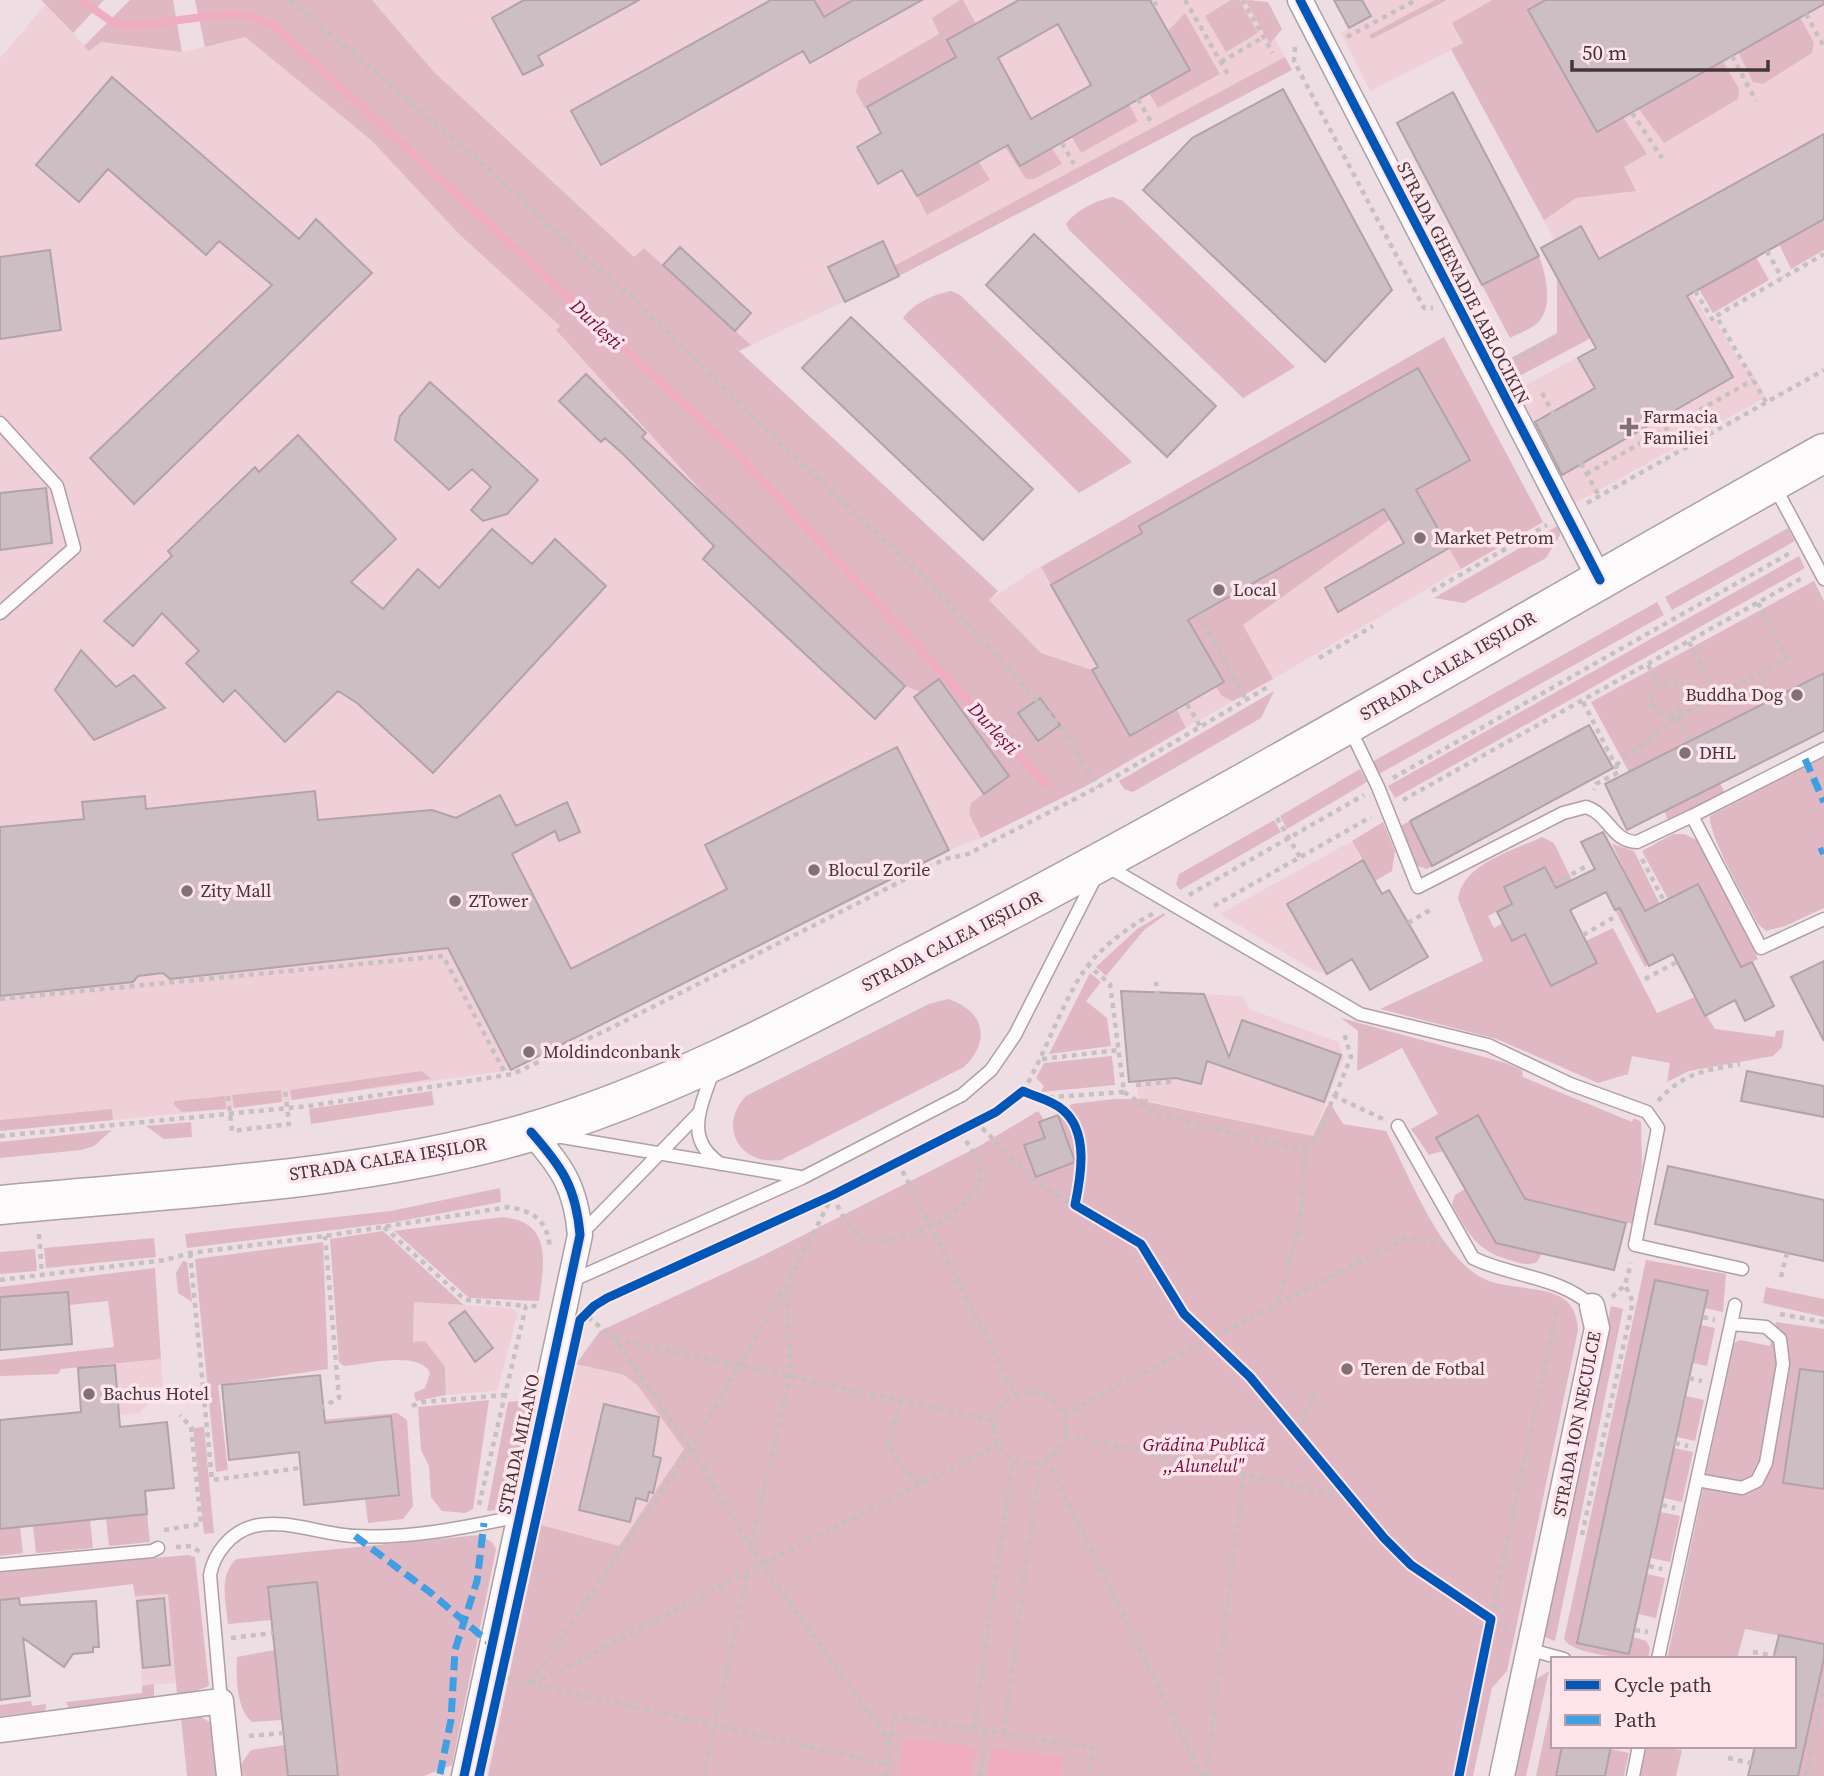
<svg xmlns="http://www.w3.org/2000/svg" width="1824" height="1776" font-family="'Source Serif 4',serif">
<rect width="100%" height="100%" fill="#eedde2"/>
<path fill="#efd0d9" d="M372,0H1254L1292,70L899,276L751,345L644,248L634,257L433,71Z
M1334,0H1824V219L1692,293L1710,323L1715,320L1745,370L1749,367L1766,397L1576,503L1517,390L1596,347L1566,261L1451,50L1370,91L1341,33L1349,28Z
M45,5L89,50L100,42L182,52L245,37L371,140L460,235L560,326L556,330L733,526L939,679L1009,776L969,814L981,838L949,850L511,1070L226,1109L0,1131V58Z
M1444,337L1470,460L1424,506L1461,569L1273,679L1140,753L1092,670L1041,653L989,600L1031,572Z
M1352,841L1382,894L1331,923L1352,959L1327,974L1315,971L1220,914Z
M1121,991L1243,996L1249,1009L1338,1042L1344,1057L1313,1136L1139,1099L1136,1082H1129Z
M414,1302L512,1308L518,1313L497,1391L446,1395L445,1367L413,1342Z
M161,1359L163,1389L139,1413L81,1419L78,1368Z
M576,1364L624,1375L638,1386L685,1449L619,1547L541,1525Z
M169,1594L176,1683L142,1686L135,1596Z"/>
<path fill="#dfb8c3" d="M41,0H104L73,33Z
M130,0H173L182,52L101,42L89,51L84,46Z
M195,0H372L433,71L634,257L644,248L751,345L739,351L998,591L989,600L1041,653L1092,670L1130,736L1177,710L1186,728L1086,786L981,838L969,814L971,803L1008,776L939,679L920,692L905,686L733,526L556,330L560,326L460,235L371,140L245,37L205,47Z
M814,0H853L831,13L847,42L840,47Z
M960,0H963L976,24L947,40L956,57L865,108L856,92L858,81L939,34L932,18Z
M1231,0H1239L1258,33L1226,52L1205,16Z
M1245,0L1268,2L1282,29L1270,44Z
M1435,0H1447L1372,39L1369,35Z
M1492,0H1546L1529,11L1597,132L1623,117L1647,154L1624,167L1636,191L1576,198L1544,220L1451,49L1463,43L1452,23Z
M1185,13L1220,74L1158,108L1149,93L1190,70L1168,31Z
M1800,17L1814,43L1812,53L1763,84L1753,82L1738,52Z
M1285,57L1292,70L899,276L894,266Z
M1723,61L1739,89L1738,99L1664,143L1638,108Z
M1129,104L1138,121L1081,153L1072,137Z
M1008,145L1020,166L1052,148L1062,164L1034,179H1026L1005,147Z
M979,162L990,180L927,215L917,196Z
M1113,197L1123,201L1295,367L1243,398L1069,230L1066,224C1075,211 1097,200 1113,197Z
M1824,219V250L1791,269L1779,244Z
M1539,256C1546,274 1555,310 1535,325C1528,330 1518,334 1510,338L1482,285Z
M1756,257L1769,280L1713,313L1699,289Z
M1557,277L1591,338L1512,380L1504,362L1557,333Z
M951,291L960,295L1132,462L1079,493L903,318C913,304 934,294 951,291Z
M1444,337L1543,522L1461,569L1420,498L1243,625L1273,679L1233,701L1222,696L1216,687L1224,682L1188,620L1470,460L1417,368L1139,526L1142,533L1051,585L1041,567Z
M1559,525L1560,535L1546,558L1464,603L1434,598Z
M1788,528L1795,541L1672,610L1665,597Z
M1799,556L1805,568L1395,798L1388,786Z
M1814,581L1824,601V673L1629,772L1591,702Z
M1657,602L1664,615L1379,774L1372,762Z
M1274,691L1261,718L1133,792L1124,789L1119,781Z
M1824,757V908L1785,926L1766,931L1758,924C1748,904 1708,835 1710,816Z
M1360,769L1367,782L1287,829L1280,816Z
M1720,783L1725,793L1669,822L1664,811Z
M1274,820L1281,832L1180,890L1176,884L1179,874Z
M1410,821L1432,866L1427,869L1417,866L1398,827Z
M1383,822L1395,851L1392,871L1375,881L1352,841Z
M1673,834H1684L1699,841L1758,959L1741,967L1698,884L1668,899L1642,851Z
M1542,837L1554,843L1572,880L1556,888L1545,867L1504,887L1512,904L1488,916L1494,928L1503,923L1512,941L1525,934L1550,986L1596,963L1586,941L1613,928L1657,1013L1695,997L1715,1029L1775,1037L1776,1031L1784,1030L1782,1047L1773,1056L1689,1071L1667,1082L1670,1063L1632,1056L1628,1074L1598,1083L1497,1039L1380,1009L1483,961L1458,899C1463,863 1513,851 1542,837Z
M1612,844L1634,851L1660,904L1626,921L1648,964L1645,967L1615,910L1638,898Z
M1164,913L1165,915L1144,930L1106,976L1096,967L1137,929Z
M1090,973L1101,982L1086,1001L1107,1018L1111,1046L1049,1054Z
M948,999C985,1011 991,1041 964,1067L781,1160C740,1166 717,1127 746,1096L929,1004Z
M1341,1018L1506,1063L1522,1070L1523,1077L1632,1122L1634,1118L1641,1122L1642,1165L1633,1224L1525,1199L1478,1115L1437,1138L1443,1151L1429,1155L1411,1129L1438,1114L1402,1048L1357,1071L1358,1031Z
M1112,1056L1115,1085L1041,1092L1044,1086L1036,1078L1044,1063Z
M422,1071L431,1079L292,1100L290,1090Z
M281,1090L282,1102L234,1108L232,1095Z
M432,1091L434,1105L311,1124L309,1109Z
M225,1096L226,1109L182,1112L174,1105V1101Z
M1114,1099H1148V1102L1313,1136L1327,1106H1332L1343,1124L1386,1131C1409,1175 1436,1248 1477,1275C1512,1298 1576,1274 1578,1330L1507,1671L1492,1688L1473,1776H488L541,1525L619,1546L684,1449L638,1386L624,1375L576,1364L600,1331L764,1255L976,1148L1038,1111L1044,1120L1039,1122L1045,1138L1024,1146L1036,1177L1075,1162L1058,1115L1072,1104Z
M112,1109L113,1120L0,1131V1120Z
M191,1122L192,1137L164,1139L146,1126Z
M112,1130L94,1146L81,1150L0,1158V1142Z
M500,1188L501,1202L390,1223L187,1248L185,1234L391,1211Z
M1465,1189L1496,1243L1542,1253L1537,1262C1528,1266 1519,1263 1510,1260C1478,1252 1466,1232 1452,1204L1455,1195Z
M503,1217C553,1222 544,1263 539,1301L469,1298L394,1231Z
M383,1231L464,1305L414,1302L413,1342L425,1341L445,1367L446,1395L416,1401L414,1393L425,1388L430,1373C420,1350 366,1364 344,1366L339,1362L330,1239Z
M154,1238L156,1257L46,1268L44,1248Z
M323,1242L328,1369L218,1385L228,1470L216,1472L195,1259Z
M35,1249L37,1271L0,1274V1252Z
M1646,1260L1726,1274L1723,1312L1705,1308L1708,1291L1655,1280L1577,1642L1629,1654L1633,1637L1646,1641L1650,1648L1648,1659C1629,1659 1573,1655 1564,1639Z
M183,1261L187,1262L192,1302L178,1293L176,1273Z
M155,1268L161,1359L61,1369L58,1374L0,1376V1360L114,1347L108,1301L69,1305L0,1297V1287Z
M1766,1287L1824,1299V1317L1763,1303Z
M1611,1306L1623,1309L1555,1641L1542,1636Z
M1776,1322L1824,1329V1372L1800,1369L1783,1483L1824,1489V1644L1745,1629L1737,1659H1667L1734,1343L1740,1340L1770,1346Z
M1701,1325L1715,1328L1707,1366L1693,1363Z
M1686,1396L1704,1400L1695,1441L1677,1437Z
M489,1400L473,1509L465,1513L442,1511L431,1497L429,1466L421,1450L418,1407Z
M530,1400L508,1501L501,1509L487,1511L508,1402Z
M397,1413L407,1420L413,1506L403,1519L368,1523L365,1499L399,1495L391,1417L312,1424L311,1421Z
M204,1427L214,1533L204,1534L193,1428Z
M1674,1448L1693,1452L1682,1502L1664,1498Z
M1660,1512L1680,1516L1670,1562L1650,1558Z
M147,1514L150,1542L109,1546L106,1518Z
M90,1520L93,1548L36,1553L33,1526Z
M20,1527L23,1553L0,1556V1529Z
M479,1535L492,1542L496,1549L452,1765L424,1776H338L317,1582L268,1587L271,1620L228,1624C226,1602 218,1574 237,1559Z
M188,1555L195,1557L209,1686L185,1695L177,1694L168,1594L135,1596L133,1584L0,1600V1572Z
M1647,1574L1665,1578L1656,1618L1638,1614Z
M275,1650L282,1720L252,1722C236,1709 236,1676 237,1657Z
M1824,1654V1776H1798Z
M1549,1671L1526,1776H1512L1532,1682Z
M154,1684V1697L69,1708L66,1702L142,1693V1686Z
M1553,1696V1746H1562L1556,1776H1536Z
M31,1701L32,1706L46,1704V1708L44,1711L0,1716V1705Z
M199,1716L213,1724L223,1776H187L181,1718Z
M285,1745L288,1776H243L241,1764L251,1750Z
M1646,1746L1682,1750L1676,1776H1640Z
M1611,1749L1629,1753L1624,1776H1605Z"/>
<path fill="#f0adc2" d="M904,1738L976,1747L972,1776H899Z
M992,1748L1063,1757L1061,1776H988Z"/>
<g fill="none" stroke-linecap="round" stroke-linejoin="round">
<path stroke="#f0adc2" stroke-width="8" d="M81,0L115,24L133,26L226,14L247,15L273,25L734,450L1046,784"/>
</g>
<path fill="#ccbec3" stroke="#b1a3a7" stroke-width="2" fill-rule="evenodd" d="M524,0H639L538,56L543,65L523,75L492,18Z
M771,0H814L824,17L853,0H922L810,63L803,51L601,165L571,111Z
M1019,0H1150L1190,70L1020,166L1008,145L917,196L902,170L878,184L857,147L881,133L867,107L956,57L947,40ZM1058,24L1091,85L1031,119L998,58Z
M1334,0H1362L1371,16L1349,28Z
M1546,0H1824V4L1597,132L1528,10Z
M112,77L299,239L316,219L372,273L134,504L90,458L272,285L219,241L206,255L108,169L79,202L36,165Z
M1283,89L1392,290L1325,362L1143,190L1192,138Z
M1453,92L1539,256L1482,285L1397,123Z
M1824,134V219L1687,296L1733,377L1562,475L1535,422L1595,388L1578,358L1596,348L1541,248L1581,226L1599,259Z
M1034,234L1216,406L1167,457L986,285Z
M883,241L899,276L845,302L828,267Z
M680,247L751,313L735,331L663,265Z
M50,250L61,330L0,339V257Z
M851,317L1033,489L983,540L802,368Z
M1418,368L1470,460L1416,490L1449,548L1338,612L1325,588L1404,543L1384,509L1188,620L1224,682L1130,736L1092,670L1098,667L1051,585L1142,533L1139,526Z
M586,374L646,433L642,437L905,686L875,719L703,559L714,546L624,455L605,438L601,442L559,401Z
M430,382L538,480L507,514L483,521L471,510L491,487L472,469L449,490L395,440L400,416Z
M298,435L396,539L351,582L383,609L418,569L439,588L492,529L532,564L555,539L606,586L433,773L357,703L338,691L285,742L235,690L223,702L186,663L199,651L162,613L133,646L104,621L172,556L168,551L255,467L259,472Z
M46,488L52,543L0,550V493Z
M81,650L116,687L134,675L165,708L94,740L55,690Z
M1824,673V731L1627,830L1605,784Z
M939,679L1009,776L984,794L914,697Z
M1040,698L1060,725L1038,741L1018,713Z
M1589,725L1613,768L1432,866L1410,821Z
M897,747L949,850L511,1070L448,948L170,979L163,973L138,976L133,982L0,996V827L84,819L82,802L145,796L146,809L315,791L318,820L432,810L456,818L500,795L516,826L567,802L580,832L559,841L555,831L512,854L571,969L727,889L705,845Z
M1603,832L1645,911L1698,884L1741,967L1752,962L1774,1006L1745,1021L1735,1000L1705,1016L1673,954L1649,966L1620,908L1615,910L1606,892L1570,910L1597,963L1551,986L1525,934L1512,941L1497,912L1512,904L1504,887L1545,867L1556,888L1595,869L1581,842Z
M1363,860L1382,894L1389,890L1428,957L1370,990L1352,959L1327,974L1287,904Z
M1824,961V1041L1791,977Z
M1121,991L1204,994L1229,1057L1242,1020L1341,1055L1324,1102L1207,1061L1201,1084L1176,1078L1129,1082Z
M1747,1071L1824,1086V1117L1741,1101Z
M1058,1115L1075,1162L1036,1177L1024,1145L1045,1138L1039,1122Z
M1478,1115L1525,1199L1626,1223L1614,1270L1496,1243L1436,1138Z
M1668,1166L1824,1200V1261L1655,1224Z
M1655,1280L1708,1291L1629,1654L1577,1643Z
M68,1292L72,1344L0,1350V1297Z
M465,1311L493,1348L475,1362L449,1323Z
M115,1365L120,1427L167,1422L174,1488L145,1491L147,1514L0,1529V1420L81,1412L78,1368Z
M1800,1369L1824,1372V1489L1783,1483Z
M320,1375L325,1423L391,1416L399,1495L304,1505L299,1452L229,1460L222,1385Z
M604,1404L659,1417L653,1456L661,1458L653,1493L649,1492L647,1501L636,1498L630,1522L579,1510Z
M317,1582L338,1776H288L268,1587Z
M19,1598L20,1605L96,1601L99,1647H93V1652L73,1654L64,1667L23,1638L30,1696L0,1700V1600Z
M164,1598L170,1665L143,1668L137,1601Z
M1779,1635L1824,1644V1659L1798,1776H1748L1755,1746H1794V1659H1773Z
M1562,1746H1611L1605,1776H1556Z"/>
<g fill="none" stroke-linecap="round" stroke-linejoin="round">
<g stroke="#aea0a4" stroke-width="15">
<path id="lane" d="M0,423L57,486L74,548L0,613
M1775,487L1824,579
M1349,727L1378,787L1418,887L1563,813L1586,807C1609,814 1612,842 1637,842L1692,816L1761,948L1824,919
M1692,816L1824,749
M1105,865L1360,1014L1488,1045L1570,1084L1647,1112L1658,1128L1635,1245L1742,1269
M713,1071C701,1107 683,1139 721,1164
M1398,1126L1473,1258C1512,1277 1559,1276 1592,1306
M556,1136L800,1177
M580,1235L699,1113
M571,1281L802,1178L962,1095L991,1070L1015,1035L1096,876
M1697,1480L1742,1488L1757,1481L1766,1463L1783,1364L1780,1339L1766,1327L1731,1324
M0,1565L152,1551L158,1548
M1531,1650L1564,1659
M1658,1659L1735,1305
M221,1701L210,1575C214,1553 231,1532 254,1526C285,1518 323,1535 355,1536C411,1539 466,1527 520,1516
M1633,1776L1639,1746"/>
</g>
<g stroke="#aea0a4" stroke-width="27">
<path id="street" d="M1300,0L1600,580
M0,1730L221,1701L229,1776
M464,1776L580,1235C576,1187 562,1167 531,1132
M1502,1776L1597,1328L1592,1306"/>
</g>
<g stroke="#aea0a4" stroke-width="41">
<path id="primary" d="M0,1205C175,1188 357,1182 527,1133C678,1089 826,1006 965,934C1256,782 1538,613 1824,453"/>
</g>
<path stroke="#c7c0c1" stroke-width="4.5" stroke-dasharray="5 5" stroke-linecap="butt" d="M290,0L496,175L566,242L631,296L793,456L924,577L1060,726L1098,787
M1185,0L1230,78
M1242,0L1273,53
M1153,5L1162,0
M1806,14L1824,47
M1347,37L1416,0
M1295,47L1294,61L1424,308H1433
M1732,56L1756,101
M1221,62L1264,37
M1138,99L1151,122
M1632,113L1662,158
M1062,143L1074,164
M1767,251L1782,278
M1695,291L1712,319L1716,316
M1514,360L1558,338
M1542,393L1599,496
M1766,402L1716,316L1824,254
M1586,474L1753,380
M1587,503L1824,370
M1432,591L1547,525
M1199,614L1246,700
M1689,642L1717,696
M1319,658L1373,626
M1648,665L1659,685
M1652 699a16 16 0 1 1 32 0a16 16 0 1 1-32 0Z
M1583,702L1619,772L1596,784L1594,790
M1187,704L1200,726
M1677,717L1690,741
M1616,765L1677,717L1787,659L1758,603
M1393,778L1790,553
M1403,800L1802,578
M1277,818L1300,857
M1642,859L1664,901
M1554,884L1585,867
M1189,895L1364,795
M1214,906L1371,817
M1408,923L1430,910
M1583,935L1613,918
M1645,979L1677,962
M0,999L443,956L506,1075
M1042,1059L1118,1050
M1136,1085L1169,1082L1156,982
M1023,1091C1046,1054 1067,987 1094,958C1110,941 1133,924 1154,913
M1124,1092L1156,1114L1294,1148C1320,1148 1325,1116 1334,1096L1383,1119
M228,1096L232,1131L289,1124L285,1090
M1335,1096L1351,1057L1344,1033
M1039,1098L1124,1092L1110,984L1088,965
M1658,1101C1684,1072 1704,1071 1740,1064
M975,1121L1038,1184L1075,1205
M0,1136L309,1106L513,1074L613,1027L945,859L968,854L1098,787L1271,685
M898,1162L1016,1396
M833,1196C841,1213 849,1234 869,1240C900,1248 982,1208 981,1173C980,1159 966,1142 959,1130
M384,1227L465,1300L526,1306
M39,1234L42,1275
M190,1253L212,1480L315,1466
M1781,1277L1787,1253
M0,1280L165,1260L190,1253L325,1236L509,1207C535,1212 548,1221 550,1249
M1612,1297L1625,1285L1631,1263
M1277,1303L1300,1225L1305,1147
M1780,1314L1824,1322
M588,1317L615,1339L691,1448L762,1564L890,1743
M1703,1317L1715,1320
M616,1339L995,1421
M1689,1378L1702,1381
M994 1428a36 36 0 1 1 72 0a36 36 0 1 1-72 0Z
M901,1401L888,1442L897,1461L921,1484
M412,1406L422,1402L504,1395
M311,1413L339,1398L325,1236
M1064,1414L1408,1237L1445,1245
M1065,1434L1353,1499
M1299,1434L1314,1389
M1675,1443L1688,1446
M1047,1459L1202,1776
M479,1505L526,1306H540
M1662,1505L1675,1508
M164,1530L201,1524L191,1427L180,1415
M1582,1535L1633,1302L1625,1285
M751,1544L790,1377L788,1284
M176,1547L191,1546L200,1552
M1649,1566L1662,1569
M1508,1629L1491,1619L1558,1304
M1635,1630L1648,1632
M231,1638L273,1633
M1753,1652L1774,1656
M508,1678L886,1764
M531,1682L560,1671L762,1564L998,1445
M531,1683L691,1448L788,1282L833,1195
M974,1728L1013,1460
M1004,1733L1040,1462
M249,1736L283,1733
M1728,1758L1751,1763
M704,1776L748,1572
M885,1776L894,1716L1093,1748L1088,1776
M980,1776L987,1730
M1206,1776L1244,1474
M1806,1776L1824,1684"/>
<use href="#lane" stroke="#fcfafb" stroke-width="12"/>
<use href="#street" stroke="#fcfafb" stroke-width="24"/>
<use href="#primary" stroke="#fcfafb" stroke-width="38"/>
<path stroke="#409ee2" stroke-width="7" stroke-dasharray="14 7" stroke-linecap="butt" d="M1805,759L1824,802
M1819,852L1824,850
M355,1536L431,1593L492,1645
M440,1774L451,1720L455,1650L477,1581L484,1523"/>
<g stroke="#ffe4eb" stroke-width="13">
<path id="cycleway" d="M1300,0L1600,580
M464,1776L580,1235C576,1187 562,1167 531,1132
M479,1776L580,1320L594,1306L607,1298L833,1195L996,1112L1023,1091C1035,1097 1052,1100 1063,1110C1089,1132 1081,1176 1075,1205L1141,1244L1184,1314L1250,1377L1384,1538L1411,1565L1491,1619L1459,1776"/>
</g>
<use href="#cycleway" stroke="#0057b8" stroke-width="9"/>
</g>
<g fill="#807175" stroke="#ffe4eb" stroke-width="2.5">
<path d="M1625.5 416.5h7v7h7v7h-7v7h-7v-7h-7v-7h7z"/>
<circle cx="1420" cy="538" r="7"/>
<circle cx="1219" cy="590" r="7"/>
<circle cx="1797" cy="695" r="7"/>
<circle cx="1685" cy="753" r="7"/>
<circle cx="814" cy="870" r="7"/>
<circle cx="187" cy="891" r="7"/>
<circle cx="455" cy="901" r="7"/>
<circle cx="529" cy="1052" r="7"/>
<circle cx="1347" cy="1369" r="7"/>
<circle cx="89" cy="1394" r="7"/>
</g>
<g text-anchor="middle" stroke-width="7" stroke-linejoin="round" paint-order="stroke">
<g font-size="18" fill="#44373a" stroke="#ffe4eb">
<text transform="translate(1463 283) rotate(63)" y="6">STRADA GHENADIE IABLOCIKIN</text>
<text transform="translate(1448 666) rotate(-30)" y="6">STRADA CALEA IEȘILOR</text>
<text transform="translate(952 941) rotate(-27)" y="6">STRADA CALEA IEȘILOR</text>
<text transform="translate(388 1159) rotate(-9)" y="6">STRADA CALEA IEȘILOR</text>
<text transform="translate(1577 1424) rotate(-79)" y="6">STRADA ION NECULCE</text>
<text transform="translate(519 1444) rotate(-78)" y="6">STRADA MILANO</text>
</g>
<g font-size="18" fill="#44373a" stroke="#ffe4eb" text-anchor="start">
<text x="1643" y="423">Farmacia<tspan x="1643" dy="21">Familiei</tspan></text>
<text x="1434" y="544">Market Petrom</text>
<text x="1233" y="596">Local</text>
<text x="1783" y="701" text-anchor="end">Buddha Dog</text>
<text x="1699" y="759">DHL</text>
<text x="828" y="876">Blocul Zorile</text>
<text x="201" y="897">Zity Mall</text>
<text x="469" y="907">ZTower</text>
<text x="543" y="1058">Moldindconbank</text>
<text x="1361" y="1375">Teren de Fotbal</text>
<text x="103" y="1400">Bachus Hotel</text>
</g>
<g font-size="18" font-style="italic" fill="#730b3c" stroke="#ffe4eb">
<text x="1204" y="1451">Grădina Publică<tspan x="1204" dy="21">,,Alunelul"</tspan></text>
</g>
<g font-size="19" font-style="italic" fill="#750e3e" stroke="#ffe4eb">
<text transform="translate(597 324) rotate(43)" y="7">Durlești</text>
<text transform="translate(994 728) rotate(47)" y="7">Durlești</text>
</g>
</g>
<rect x="1551" y="1657" width="245" height="91" fill="#ffe4eb" stroke="#b49fa4" stroke-width="2"/>
<rect x="1565" y="1680" width="35" height="10" fill="#0057b8" stroke="#b49fa4" stroke-width="2"/>
<text x="1614" y="1692" font-size="21" fill="#44373a">Cycle path</text>
<rect x="1565" y="1715" width="35" height="10" fill="#409ee2" stroke="#b49fa4" stroke-width="2"/>
<text x="1614" y="1727" font-size="21" fill="#44373a">Path</text>
<path d="M1572 60v10h196v-10" fill="none" stroke="#44373a" stroke-width="3.5"/>
<text x="1582" y="60" font-size="21" fill="#44373a" stroke="#ffe4eb" stroke-width="5" paint-order="stroke">50 m</text>
</svg>
